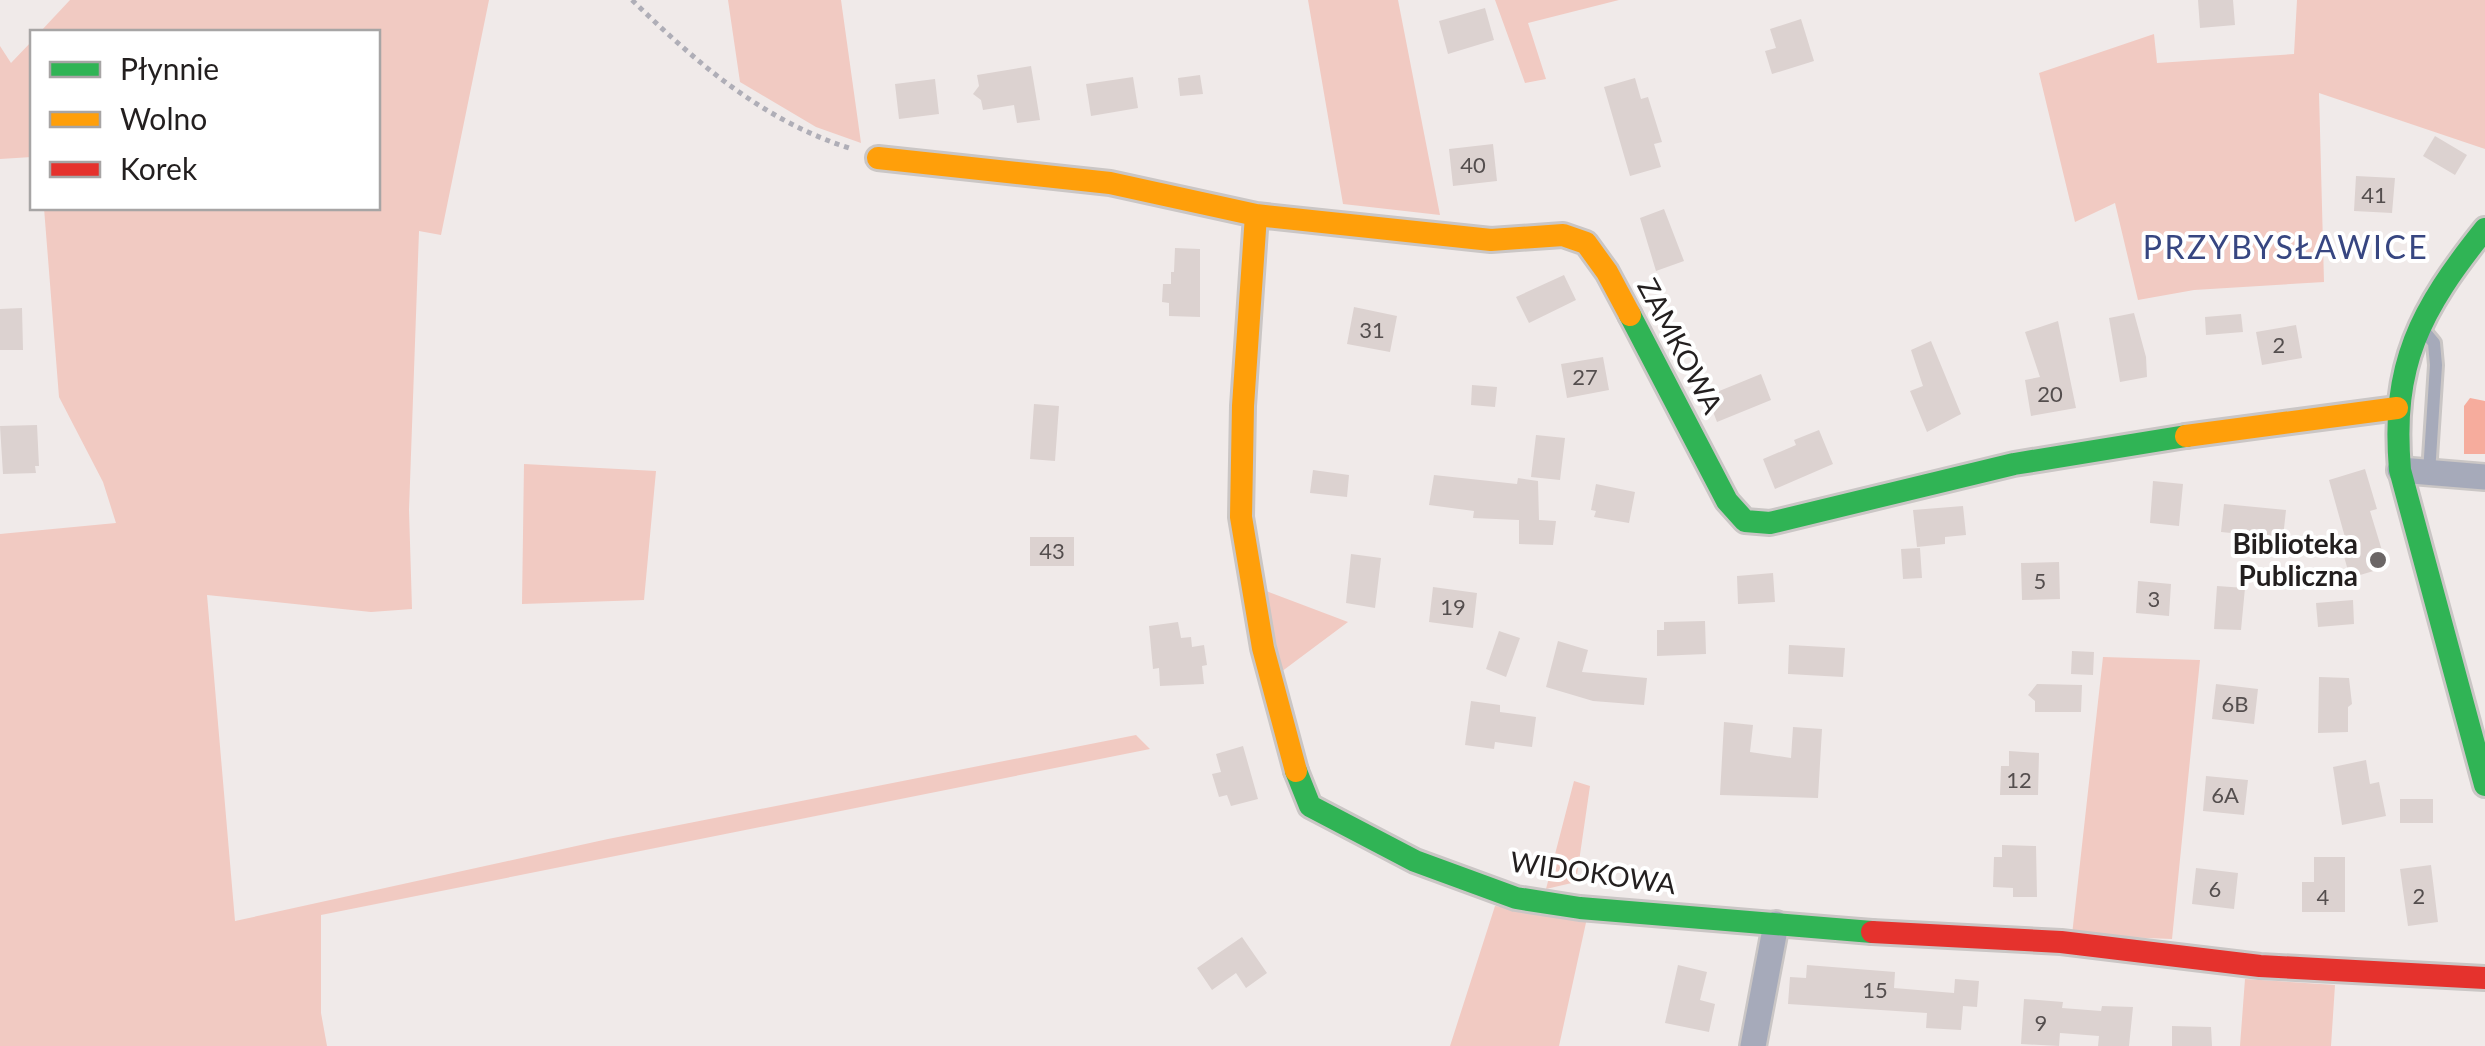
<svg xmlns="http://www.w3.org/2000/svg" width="2485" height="1046" font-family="Lato,sans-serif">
<rect width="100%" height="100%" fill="#f0eae9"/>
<path fill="#f1cac2" d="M70,0H489L441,235L419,231L409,510L412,609L371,612L207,595L235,921L608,839L1136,735L1150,749L321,915V1013L327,1046H0V534L116,523L103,482L59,397L44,208H378V32H40Z
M728,0H841L861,143L816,127L740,82Z
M1308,0H1398L1440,215L1343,204Z
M1495,0H1619L1528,23L1546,79L1525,83Z
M2297,0H2485V149L2319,93L2324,282L2194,290L2138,300L2115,203L2075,222L2039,73L2154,34L2157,63L2294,54Z
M32,41V157L0,159V46L11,63Z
M524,464L656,471L644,600L522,604Z
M1261,589L1348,622L1281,672Z
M2103,657L2200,660L2172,939L2072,935Z
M1574,781L1590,786L1576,882L1546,889Z
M1495,906L1587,918L1559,1046H1450Z
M2245,979L2335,985L2331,1046H2240Z"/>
<path fill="#f6ac9d" d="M2470,398L2485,401V454H2464V406Z"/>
<path fill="#dcd2d0" d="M2198,0H2233L2235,25L2200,28Z
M1485,8L1494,40L1448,54L1439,21Z
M1801,19L1814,61L1772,74L1765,51L1776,48L1770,29Z
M1031,66L1040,120L1017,123L1014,105L983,110L981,100L973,94L979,86L977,75Z
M1200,75L1203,94L1180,96L1178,78Z
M1133,77L1138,108L1091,116L1086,84Z
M1635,78L1641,99L1648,97L1662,142L1654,144L1661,167L1630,176L1604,87Z
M935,79L939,114L899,119L895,84Z
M2435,136L2467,155L2455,175L2423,156Z
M1493,144L1497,181L1453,186L1449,149Z
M2356,176L2395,178L2392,213L2354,211Z
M1664,209L1684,261L1656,271L1640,218Z
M1175,248L1200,249V317L1169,316V303L1162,302L1163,284H1171V272H1174Z
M1564,275L1576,300L1529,323L1516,297Z
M1354,307L1397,316L1390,352L1347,344Z
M22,308L23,350H0V309Z
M2134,313L2146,357L2147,377L2120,382L2109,318Z
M2241,314L2243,332L2206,335L2205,317Z
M2058,321L2076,408L2031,416L2025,380L2040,377L2025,332Z
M2296,325L2302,358L2262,365L2256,332Z
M1931,341L1961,414L1927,432L1910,391L1923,386L1911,350Z
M1603,357L1609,390L1567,398L1561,364Z
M1761,374L1771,400L1717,422L1707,396Z
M1472,385L1497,387L1495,407L1471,405Z
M1034,404L1059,406L1055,461L1030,459Z
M37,425L39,466H35L36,473L3,474L0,426Z
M1819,430L1833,464L1775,489L1763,459L1796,445L1794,440Z
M1536,435L1565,438L1560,480L1531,477Z
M2365,469L2377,509L2370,511L2387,567L2350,578L2342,549L2348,548L2329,480Z
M1313,470L1349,475L1347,497L1310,493Z
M1434,475L1517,484L1518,478L1538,481L1539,520L1556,521L1553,545L1519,544V520L1473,518L1474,511L1429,505Z
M2153,481L2183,484L2179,526L2150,523Z
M1596,484L1635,492L1629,523L1594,517L1596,511L1591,510Z
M2224,504L2286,510L2283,538L2221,532Z
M1963,506L1966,535L1945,537V544L1917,547L1913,510Z
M1030,537H1074V566H1030Z
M1920,548L1922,578L1903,579L1901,549Z
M1351,554L1381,558L1375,608L1346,603Z
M2059,562L2060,599L2022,600L2021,563Z
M1773,573L1775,602L1738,604L1737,576Z
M2138,581L2171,584L2169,616L2136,613Z
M2217,586L2245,588L2241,630L2214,629Z
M1433,587L1477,593L1473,628L1429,622Z
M2353,600L2354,624L2318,627L2316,603Z
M1705,621L1706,654L1657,656V630H1664V622Z
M1178,622L1181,638L1191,637L1192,647L1204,645L1207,665L1202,666L1204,684L1160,686L1159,668L1153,669L1149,626Z
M1499,631L1520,638L1506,677L1486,669Z
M1558,641L1588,650L1582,672L1647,678L1644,705L1593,701L1546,687Z
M1789,645L1845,648L1843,677L1788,674Z
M2072,651L2094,652L2093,675L2071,674Z
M2319,677L2349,678L2352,704L2348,707V732L2318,733Z
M2037,684L2082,685L2081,712H2035V701L2028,695Z
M2216,684L2258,689L2254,724L2212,719Z
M1471,701L1500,705V712L1536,717L1532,747L1495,742L1494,749L1465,745Z
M1724,722L1753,725L1750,752L1791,758L1793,727L1822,729L1818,798L1720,795Z
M1243,746L1258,799L1231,806L1227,795L1219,797L1212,774L1221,772L1216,754Z
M2009,751L2039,753L2038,795H2000L2001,766H2009Z
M2366,760L2370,784L2379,782L2386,816L2342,825L2333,767Z
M2206,776L2248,780L2244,815L2203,811Z
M2400,799H2433V823H2400Z
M2002,845L2036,846L2037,897H2013V888L1993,887L1994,857H2002Z
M2314,857H2345V912H2302V882H2314Z
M2431,865L2438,922L2408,926L2400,869Z
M2196,868L2238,873L2234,909L2192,904Z
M1242,937L1267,973L1246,988L1236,973L1212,990L1197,968Z
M1678,965L1707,972L1700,1000L1715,1004L1709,1032L1665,1023Z
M1807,965L1895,972L1894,988L1954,993L1955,979L1979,981L1977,1007L1963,1006L1961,1030L1926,1028L1927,1013L1788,1004L1790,977L1806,978Z
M2024,999L2063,1002L2062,1008L2101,1011L2102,1006L2133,1007L2129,1046H2098L2099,1036L2060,1033L2059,1046L2021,1044Z
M2172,1026L2211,1027L2212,1046H2172Z"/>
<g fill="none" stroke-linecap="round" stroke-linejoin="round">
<g stroke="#cac6c5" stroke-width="18">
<path id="lane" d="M2424,331L2434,343L2436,365L2429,473"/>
</g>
<g stroke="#cac6c5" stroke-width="30">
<path id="street" d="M2400,470L2485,477
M1753,1046L1776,924"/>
</g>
<g stroke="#cac6c5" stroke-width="28">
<path id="fast" d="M2485,229C2420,310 2391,364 2400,470L2485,785
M1630,315L1727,501L1745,521L1770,523L2014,464L2186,436
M1296,771L1310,806L1415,861L1516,898L1580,908L1872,932"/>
</g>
<g stroke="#cac6c5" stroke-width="28">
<path id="slow" d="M878,158L1110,183L1256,215L1491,240L1563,235L1586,243L1607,272L1630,315
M1256,215L1243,406L1241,517L1263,648L1296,771
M2186,436L2397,408"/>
</g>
<g stroke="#cac6c5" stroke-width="28">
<path id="jam" d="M1872,932L2061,942L2260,966L2485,978"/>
</g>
<path stroke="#afaeb7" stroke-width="5" stroke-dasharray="5 5" stroke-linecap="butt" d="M632,0C698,64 763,121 852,149"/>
<use href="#lane" stroke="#a6aaba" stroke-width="12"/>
<use href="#street" stroke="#a6aaba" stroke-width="25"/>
<use href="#fast" stroke="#30b455" stroke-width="22"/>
<use href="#slow" stroke="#ff9f0a" stroke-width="22"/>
<use href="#jam" stroke="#e5322d" stroke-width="22"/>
</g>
<circle fill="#6b6666" stroke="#fff" stroke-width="4" cx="2378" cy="560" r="10"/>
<g text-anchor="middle" stroke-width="8" stroke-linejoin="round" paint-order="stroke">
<g font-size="22" fill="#544e4e">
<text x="1473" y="173">40</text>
<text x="2374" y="203">41</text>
<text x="1372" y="338">31</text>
<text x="2279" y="353">2</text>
<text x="1585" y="385">27</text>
<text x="2050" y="402">20</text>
<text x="1052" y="559">43</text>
<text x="2040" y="589">5</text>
<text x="2154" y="607">3</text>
<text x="1453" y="615">19</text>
<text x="2235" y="712">6B</text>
<text x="2019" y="788">12</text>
<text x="2225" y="803">6A</text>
<text x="2215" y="897">6</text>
<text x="2419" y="904">2</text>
<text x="2323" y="905">4</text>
<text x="1875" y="998">15</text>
<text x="2041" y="1031">9</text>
</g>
<g font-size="28" fill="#231f1f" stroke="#fff">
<text transform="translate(1680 346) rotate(62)" y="10">ZAMKOWA</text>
<text transform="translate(1593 873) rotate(8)" y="10">WIDOKOWA</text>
</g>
<g font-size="28" font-weight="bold" fill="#231f1f" stroke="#fff" text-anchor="end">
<text x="2358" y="554">Biblioteka<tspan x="2358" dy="32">Publiczna</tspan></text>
</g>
<g font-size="32" letter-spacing="2.5" fill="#374681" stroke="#fff">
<text x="2286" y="259">PRZYBYSŁAWICE</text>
</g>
</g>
<rect x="30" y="30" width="350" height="180" fill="#ffffff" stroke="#a7a5a5" stroke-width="2.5"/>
<rect x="50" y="62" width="50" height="15" fill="#30b455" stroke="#a7a5a5" stroke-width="2.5"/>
<text x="120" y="80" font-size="30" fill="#231f1f">Płynnie</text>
<rect x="50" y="112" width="50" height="15" fill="#ff9f0a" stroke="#a7a5a5" stroke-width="2.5"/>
<text x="120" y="130" font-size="30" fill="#231f1f">Wolno</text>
<rect x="50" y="162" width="50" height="15" fill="#e5322d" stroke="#a7a5a5" stroke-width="2.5"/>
<text x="120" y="180" font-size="30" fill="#231f1f">Korek</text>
</svg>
